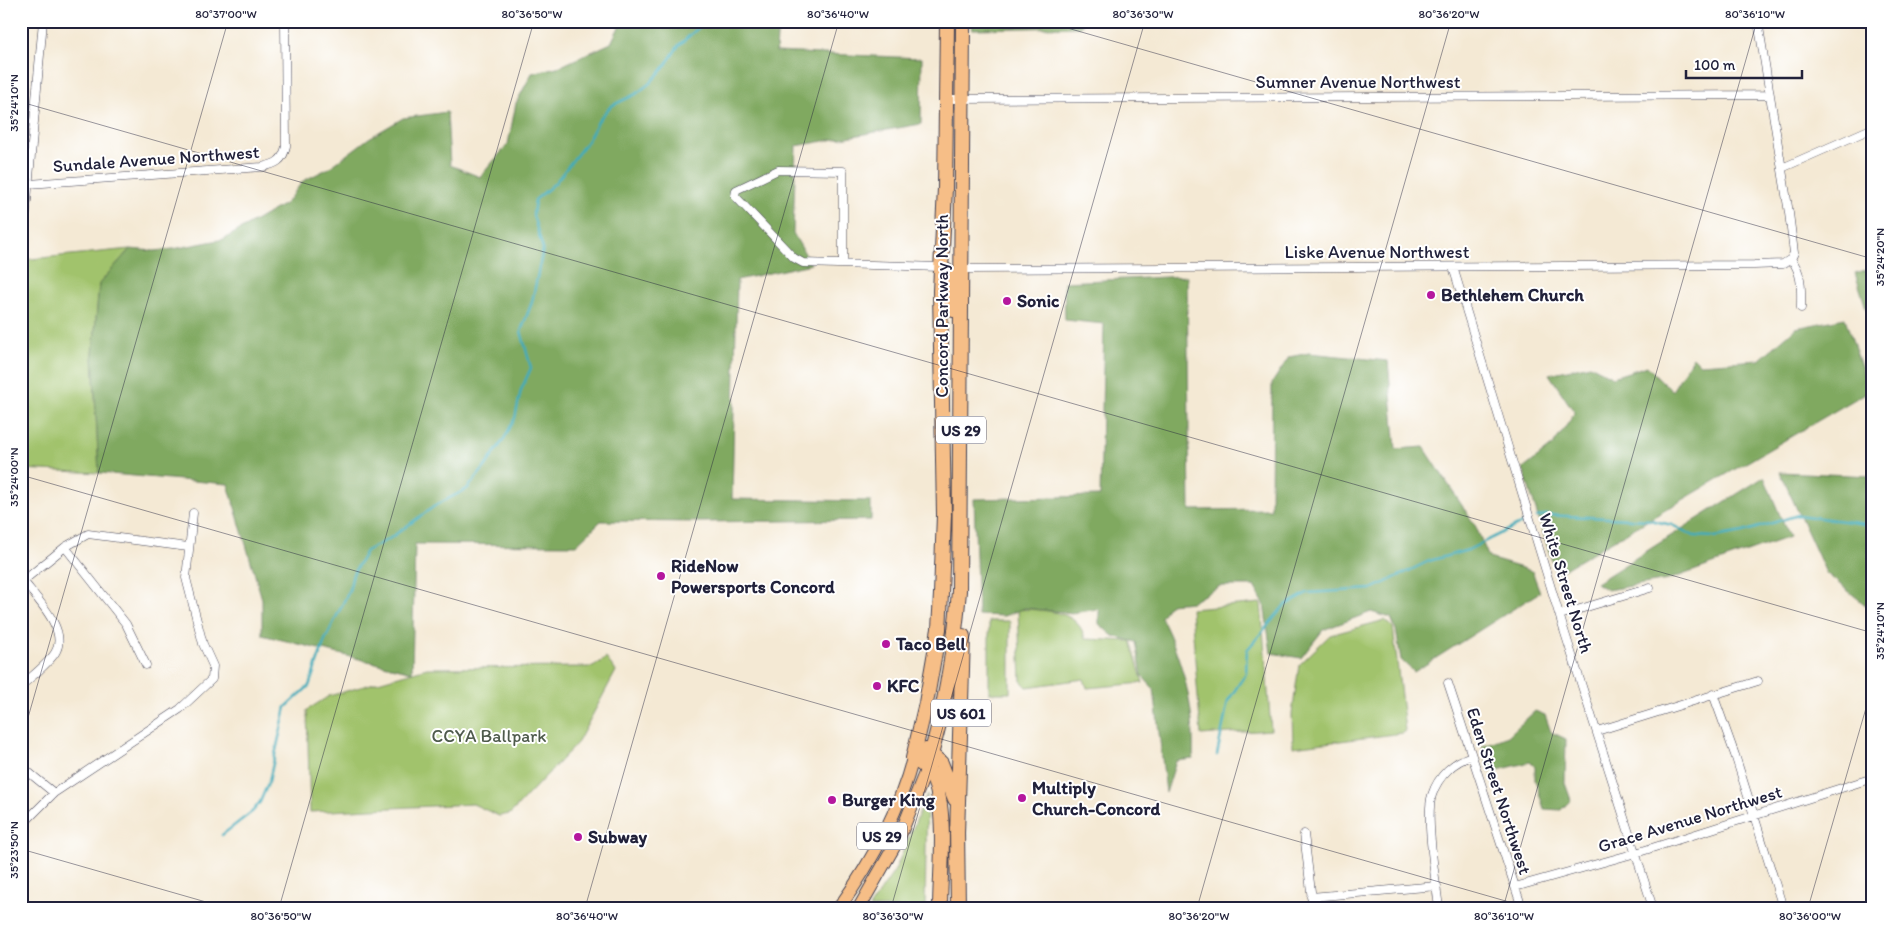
<svg xmlns="http://www.w3.org/2000/svg" width="1894" height="929" font-family="Itim,sans-serif">
<rect width="100%" height="100%" fill="#fff"/>
<filter id="ink" filterUnits="userSpaceOnUse"><feTurbulence type="fractalNoise" baseFrequency=".02" numOctaves="2"/><feDisplacementMap in="SourceGraphic" scale="10" xChannelSelector="R" yChannelSelector="G"/><feConvolveMatrix kernelMatrix="1 2 1 2 8 2 1 2 1" color-interpolation-filters="sRGB"/></filter>
<filter id="wash" filterUnits="userSpaceOnUse"><feTurbulence type="fractalNoise" baseFrequency=".0096" numOctaves="4" result="noise"/><feDisplacementMap in="SourceGraphic" scale="20" xChannelSelector="R" yChannelSelector="G"/><feGaussianBlur stdDeviation="1.12" result="paint"/><feColorMatrix in="noise" values="0 0 0 0 0 0 0 0 0 0 0 0 0 0 0 0 0 1.4 0 .05"/><feComposite in="paint" operator="in"/></filter>
<g filter="url(#wash)">
<rect width="100%" height="100%" fill="#f4e9d4"/>
<path fill="#a1c36c" stroke="#627254" d="M130,249L99,284L93,355L99,473L21,469V260Z
M1261,603L1271,730L1201,735L1191,609Z
M1028,609C1052,611 1079,612 1085,639L1131,641L1143,683L1087,688L1084,679L1027,687L1021,681L1018,610Z
M1385,620L1393,627L1405,730L1403,733L1293,747L1292,714L1299,665L1330,635Z
M989,621H1010V693H989Z
M606,658L616,671L578,742L510,814L499,816L473,804L310,812L307,710L329,696L427,668L593,667Z
M927,795L925,908H869L895,870Z"/>
<path fill="#80a960" stroke="#51664e" d="M622,21H778L776,52L922,58L921,124L796,146L793,233L811,264L737,280L732,499L871,501V520L700,522L601,521L576,545L415,544L412,672L262,635V599L228,484L99,473L93,355L99,284L130,249L154,251L173,249L224,239L286,203L303,181L329,168L369,138L403,118L447,112L450,165L480,177L508,144L516,103L532,73L561,66L611,43Z
M972,21H1083L1081,27L972,29Z
M1873,268V330L1855,273Z
M1187,276L1190,510L1271,509L1272,383L1289,357L1309,353L1388,361L1396,449L1424,447L1476,527L1489,558L1532,571L1540,592L1414,672L1401,660L1396,630L1391,618L1371,612L1323,630L1301,658L1271,653L1264,604L1254,586H1220L1192,602L1170,604L1161,617C1184,662 1195,709 1193,759L1176,761L1166,793L1154,689L1142,676L1136,642L1113,636L1099,624V609L1072,613L1025,608L1004,616L978,615L974,499L1100,496L1104,324L1065,320L1064,282Z
M1845,318L1869,391L1556,574L1523,469L1553,445L1575,413L1549,374L1590,365L1613,377L1647,366L1672,391L1693,357L1700,364L1759,360L1796,328Z
M1780,472L1873,476V611L1826,573Z
M1764,477L1789,537L1668,580L1607,590L1596,583Z
M1535,711L1545,715L1551,732L1566,739L1565,783L1571,800L1561,810L1544,809L1535,780V767L1530,762L1490,772L1482,746L1508,736Z"/>
<g fill="none" stroke-linecap="round" stroke-linejoin="round">
<path stroke="#3eacbc" stroke-width="2.5" d="M1537,517L1545,515L1650,520L1672,525L1694,536L1715,537L1743,532L1798,515L1873,525
M1217,755L1228,701L1246,673L1247,650L1284,606L1307,593L1372,589L1429,561L1468,550L1524,522
M222,835L253,811L260,802L269,781L286,707L309,686L325,640L349,591L353,574L366,551L389,539L436,505L467,489L485,467L504,439L515,418L521,390L531,368L521,331L532,302L543,249L533,215L535,200L555,183L586,143L600,118L611,106L636,94L650,83L663,69L679,45L706,21"/>
</g>
</g>
<g filter="url(#ink)">
<g fill="none" stroke-linecap="round" stroke-linejoin="round">
<g stroke="#424052" stroke-width="9">
<path id="street" d="M504,21H521
M1758,21L1789,213L1794,253L1791,259
M947,99L1770,95
M1782,168L1873,128
M29,184L262,167C276,164 283,161 286,146L285,21
M1791,259C1803,274 1801,290 1801,308
M843,263V171L778,170L736,190L735,196L794,258L803,263L941,267
M21,267L43,21
M1453,267L1563,627L1653,908
M962,269L1754,265L1783,264L1791,259
M65,547L126,624L146,665
M21,578C34,596 70,630 55,653C47,665 32,676 21,686
M23,581L65,547L88,534L188,547
M1560,615L1650,588
M1448,683L1522,908
M1713,694L1735,755L1783,908
M1597,731L1758,681
M21,766L54,793
M21,826L54,793L180,709L212,679L213,666L203,644L186,578L193,513
M1304,834L1313,908
M1515,887L1636,853L1873,778
M1311,897L1437,886
M1439,908C1436,883 1425,816 1432,795C1438,776 1454,761 1472,756"/>
</g>
<g stroke="#424052" stroke-width="14">
<path id="primary" d="M839,908C871,863 899,811 913,758
M859,908L899,838L927,768"/>
</g>
<g stroke="#424052" stroke-width="16">
<path id="highway" d="M942,268L948,272L953,310
M926,750L941,763L955,799
M927,768C945,710 954,652 959,591L963,21
M957,827L958,908
M957,835L963,636
M940,908C940,872 948,808 932,776C928,767 920,763 913,758L926,703L939,629L941,594L944,515L940,291L945,188L947,21"/>
</g>
<use href="#street" stroke="#fff" stroke-width="8"/>
<use href="#primary" stroke="#f6be87" stroke-width="12"/>
<use href="#highway" stroke="#f6be87" stroke-width="14"/>
</g>
</g>
<path fill="none" stroke="#22223b" stroke-width="1" stroke-opacity="0.45" d="M1043,21L1873,259M21,102L1873,633M21,475L1530,908M21,742L228,21M21,849L227,908M279,908L534,21M585,908L839,21M891,908L1145,21M1197,908L1451,21M1503,908L1757,21M1808,908L1873,684"/>
<g fill="#b5179e" stroke="#fff" stroke-width="2">
<circle cx="1431" cy="295" r="5"/>
<circle cx="1007" cy="301" r="5"/>
<circle cx="661" cy="576" r="5"/>
<circle cx="886" cy="644" r="5"/>
<circle cx="877" cy="686" r="5"/>
<circle cx="1022" cy="798" r="5"/>
<circle cx="832" cy="800" r="5"/>
<circle cx="578" cy="837" r="5"/>
</g>
<g text-anchor="middle" stroke-width="4" stroke-linejoin="round" paint-order="stroke">
<g fill="#fff" stroke="#646476" stroke-width="1">
<rect x="936" y="416.5" width="50" height="27" rx="4"/>
<rect x="931" y="699.5" width="60" height="27" rx="4"/>
<rect x="857" y="822.5" width="50" height="27" rx="4"/>
</g>
<g font-size="16" font-weight="bold" fill="#22223b">
<text x="961" y="436">US 29</text>
<text x="961" y="719">US 601</text>
<text x="882" y="842">US 29</text>
</g>
<g font-size="18" fill="#22223b" stroke="#fff">
<text x="1358" y="88">Sumner Avenue Northwest</text>
<text transform="translate(156 159) rotate(-4)" y="6">Sundale Avenue Northwest</text>
<text x="1377" y="258">Liske Avenue Northwest</text>
<text transform="translate(942 306) rotate(-90)" y="6">Concord Parkway North</text>
<text transform="translate(1566 583) rotate(73)" y="6">White Street North</text>
<text transform="translate(1499 791) rotate(72)" y="6">Eden Street Northwest</text>
<text transform="translate(1690 819) rotate(-17)" y="6">Grace Avenue Northwest</text>
</g>
<g font-size="18" font-weight="bold" fill="#22223b" stroke="#fff" text-anchor="start">
<text x="1441" y="301">Bethlehem Church</text>
<text x="1017" y="307">Sonic</text>
<text x="671" y="572">RideNow<tspan x="671" dy="21">Powersports Concord</tspan></text>
<text x="896" y="650">Taco Bell</text>
<text x="887" y="692">KFC</text>
<text x="1032" y="794">Multiply<tspan x="1032" dy="21">Church-Concord</tspan></text>
<text x="842" y="806">Burger King</text>
<text x="588" y="843">Subway</text>
</g>
<g font-size="18" fill="#4e5a4c" stroke="#fff">
<text x="489" y="742">CCYA Ballpark</text>
</g>
</g>
<rect width="1894" height="929" fill="none" stroke="#fff" stroke-width="55"/>
<path d="M1686 70v8h116v-8" fill="none" stroke="#22223b" stroke-width="2.5"/>
<text x="1694" y="70" font-size="15" fill="#22223b" stroke="#ffffff" stroke-width="4" paint-order="stroke">100 m</text>
<rect x="28" y="28" width="1838" height="874" fill="none" stroke="#22223b" stroke-width="2"/>
<g font-size="12" text-anchor="middle" fill="#22223b">
<text x="226" y="18">80°37'00"W</text>
<text x="532" y="18">80°36'50"W</text>
<text x="838" y="18">80°36'40"W</text>
<text x="1143" y="18">80°36'30"W</text>
<text x="1449" y="18">80°36'20"W</text>
<text x="1755" y="18">80°36'10"W</text>
<text transform="translate(14 103) rotate(-90)" y="4">35°24'10"N</text>
<text transform="translate(1880 257) rotate(-90)" y="4">35°24'20"N</text>
<text transform="translate(14 477) rotate(-90)" y="4">35°24'00"N</text>
<text transform="translate(1880 631) rotate(-90)" y="4">35°24'10"N</text>
<text transform="translate(14 850) rotate(-90)" y="4">35°23'50"N</text>
<text x="281" y="920">80°36'50"W</text>
<text x="587" y="920">80°36'40"W</text>
<text x="893" y="920">80°36'30"W</text>
<text x="1199" y="920">80°36'20"W</text>
<text x="1504" y="920">80°36'10"W</text>
<text x="1810" y="920">80°36'00"W</text>
</g>
</svg>
